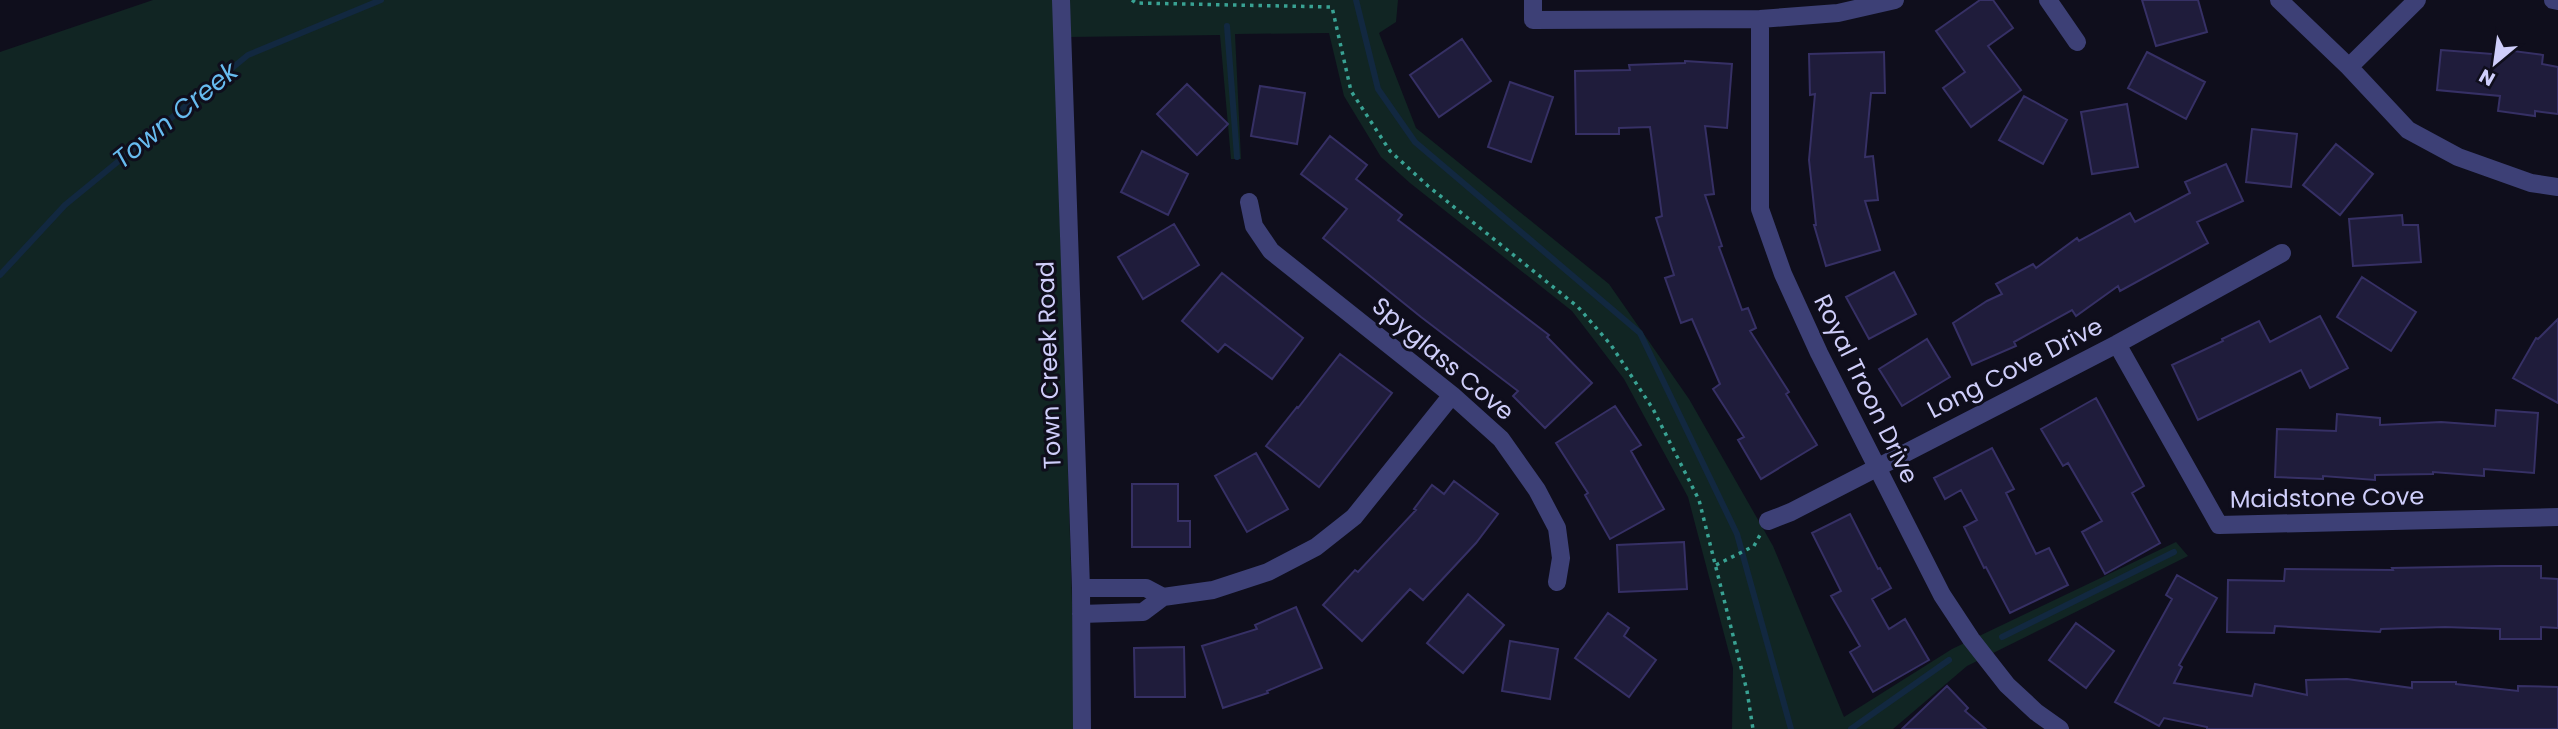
<svg xmlns="http://www.w3.org/2000/svg" width="2558" height="729" font-family="Poppins,sans-serif">
<rect width="100%" height="100%" fill="#0f0e1c"/>
<path fill="#112523" d="M153,0H1053L1076,729H0V52Z
M1068,0H1398L1396,22L1379,33L1416,128L1609,284L1689,399L1773,546L1844,717L1952,649L2176,542L2188,556L1967,666L1893,729H1732L1733,668L1688,497L1624,379L1572,311L1410,183L1381,157L1344,96L1329,33L1235,34L1241,159H1231L1220,35L1068,37Z"/>
<g fill="none" stroke-linecap="round" stroke-linejoin="round">
<path stroke="#122840" stroke-width="6" d="M1356,0L1378,89L1415,142L1640,333L1737,534L1791,729
M1227,26L1237,157
M0,275L65,205L248,55L381,0
M2002,637L2174,552
M1851,729L1949,660"/>
</g>
<path fill="#1f1c3b" stroke="#363065" stroke-width="2" d="M1980,0H1993L2013,28L1988,46L2021,90L1971,127L1943,88L1965,72L1936,31Z
M2142,0H2198L2207,32L2156,46Z
M1462,39L1491,81L1439,117L1410,75Z
M2441,50L2505,55L2506,50L2543,55L2542,64L2558,67V114L2535,111V116L2498,111L2500,96L2437,90Z
M1884,52L1885,93H1871L1865,157L1873,156L1878,200L1865,201L1880,250L1826,266L1814,225H1816L1809,160L1815,94L1810,95L1809,54Z
M2147,52L2205,82L2186,119L2128,88Z
M1685,61L1732,64L1727,128L1705,126L1714,194L1705,195L1722,246L1719,247L1742,310L1748,308L1756,328L1750,331L1789,392L1786,394L1817,445L1761,479L1738,440L1744,437L1713,389L1720,384L1692,319L1681,323L1665,278L1674,275L1656,218L1662,216L1650,127L1619,128V134H1576L1575,71L1630,70L1629,65L1685,63Z
M1510,82L1553,97L1531,162L1488,147Z
M1187,84L1228,124L1197,155L1157,114Z
M1260,86L1305,93L1297,144L1251,136Z
M2024,96L2067,120L2043,164L1999,140Z
M2127,104L2138,167L2092,174L2081,112Z
M2252,129L2297,134L2291,187L2246,182Z
M1330,136L1367,165L1356,179L1402,215L1398,220L1549,335L1547,337L1592,383L1545,428L1513,396L1518,391L1421,317L1323,238L1347,209L1301,174Z
M2336,144L2373,174L2340,215L2303,185Z
M1142,151L1188,174L1168,215L1121,192Z
M2226,164L2243,201L2197,222L2208,243L2120,291L2118,286L2076,316L2072,310L2014,342L2016,346L1972,365L1953,323L1987,301L2002,294L1996,284L2033,264L2036,268L2077,238L2079,241L2130,213L2135,222L2190,193L2185,182Z
M2402,215L2403,225H2418L2421,262L2353,266L2349,219Z
M1174,224L1199,265L1143,299L1118,257Z
M1894,272L1916,314L1869,339L1846,297Z
M1222,273L1303,338L1272,379L1225,344L1218,352L1182,321Z
M2362,277L2416,312L2391,351L2337,317Z
M2320,316L2348,368L2310,388L2301,370L2198,420L2172,365L2223,341L2222,339L2259,321L2270,342Z
M2558,319V403L2513,378L2536,338L2538,339Z
M1927,339L1950,377L1902,406L1879,369Z
M1340,354L1392,393L1319,487L1266,446L1297,407L1298,408Z
M2096,398L2144,486L2132,493L2160,543L2105,574L2082,532L2102,521L2068,463L2063,466L2041,429Z
M1615,406L1641,445L1631,451L1664,509L1610,539L1585,495L1588,493L1556,443Z
M2496,410L2538,413L2534,473L2484,469V476L2433,472V474L2375,475V480L2323,476V479L2275,477L2277,429L2336,431L2337,414L2380,418V425L2441,422L2495,426Z
M1992,448L2014,489L2006,493L2036,554L2049,548L2068,585L2010,613L1986,567L1984,568L1964,527L1977,520L1961,490L1945,499L1934,478Z
M1256,453L1288,509L1247,532L1215,476Z
M1454,481L1498,514L1476,543L1423,600L1410,589L1362,641L1323,605L1355,570L1358,572L1416,510L1414,509L1432,485L1444,494Z
M1132,484H1178V521H1190V547H1132Z
M1850,514L1878,569L1880,568L1891,588L1872,599L1889,629L1905,619L1929,660L1873,692L1850,652L1860,646L1831,596L1841,591L1812,533Z
M1684,542L1687,589L1619,592L1617,545Z
M2500,566H2541V578L2558,579V628L2541,627V639H2500V629L2445,627L2381,629L2380,632L2275,626L2274,633L2227,632L2228,580L2284,581L2285,569L2393,570L2392,568Z
M2177,575L2217,598L2179,665L2182,667L2174,683L2252,696L2255,684L2307,695L2306,680L2347,679L2412,688V682H2456V684L2518,691V686L2558,687V729H2207V727L2164,718L2159,726L2115,702L2172,599L2166,595Z
M1468,594L1504,625L1463,673L1427,643Z
M1296,607L1322,668L1267,691L1268,693L1223,708L1202,646L1257,629L1255,625Z
M1608,613L1629,628L1624,636L1656,660L1629,697L1575,658Z
M2076,623L2114,651L2086,688L2049,660Z
M1510,641L1558,649L1550,699L1502,691Z
M1184,647L1185,697H1135L1134,648Z
M1947,686L1968,708L1965,711L1986,729H1902Z"/>
<g fill="none" stroke-linecap="round" stroke-linejoin="round">
<path stroke="#39a293" stroke-width="3.5" stroke-dasharray="3.5 5" stroke-linecap="butt" d="M1132,0L1136,3L1332,7L1351,91L1390,151L1428,186L1578,307L1611,345L1653,409L1699,500L1747,691L1753,729
M1716,565L1754,546L1760,535"/>
<path stroke="#3d4076" stroke-width="18" d="M1061,0L1081,588L1082,729
M1533,0V20L1760,19L1838,13L1895,0
M2048,0L2077,42
M2279,0L2349,67L2408,130L2458,157L2531,183L2558,187
M2553,0L2558,1
M1760,19V209L1783,274L1819,353L1942,595L1971,639L2007,685L2036,712L2060,729
M2349,67L2417,0
M1249,202L1254,226L1271,251L1452,395L1501,439L1537,490L1557,528L1561,558L1557,582
M2117,344L2219,525L2558,517
M1768,521L1791,512L2117,344L2282,253
M1081,588H1146L1163,597
M1081,614L1143,612L1163,597L1213,590L1268,572L1316,547L1354,517L1452,395"/>
</g>
<g text-anchor="middle" stroke-width="6" stroke-linejoin="round" paint-order="stroke">
<g font-size="24" fill="#cfcefa" stroke="#0f0e1c">
<text transform="translate(1443 359) rotate(40)" y="8">Spyglass Cove</text>
<text transform="translate(1049 365) rotate(-92)" y="8">Town Creek Road</text>
<text transform="translate(2015 368) rotate(-27)" y="8">Long Cove Drive</text>
<text transform="translate(1866 389) rotate(64)" y="8">Royal Troon Drive</text>
<text transform="translate(2327 498) rotate(-1)" y="8">Maidstone Cove</text>
</g>
<g font-size="26" font-style="italic" fill="#67bbef" stroke="#0f0e1c">
<text transform="translate(175 115) rotate(-39)" y="9">Town Creek</text>
</g>
</g>
<g transform="translate(2495 63) rotate(209)" stroke="#0f0e1c" stroke-width="5" paint-order="stroke">
<path d="M0-5L12 26L0 18L-12 26Z" fill="#cfcefa"/>
<text y="-10" font-size="19" font-weight="bold" text-anchor="middle" fill="#cfcefa">N</text>
</g>
</svg>
